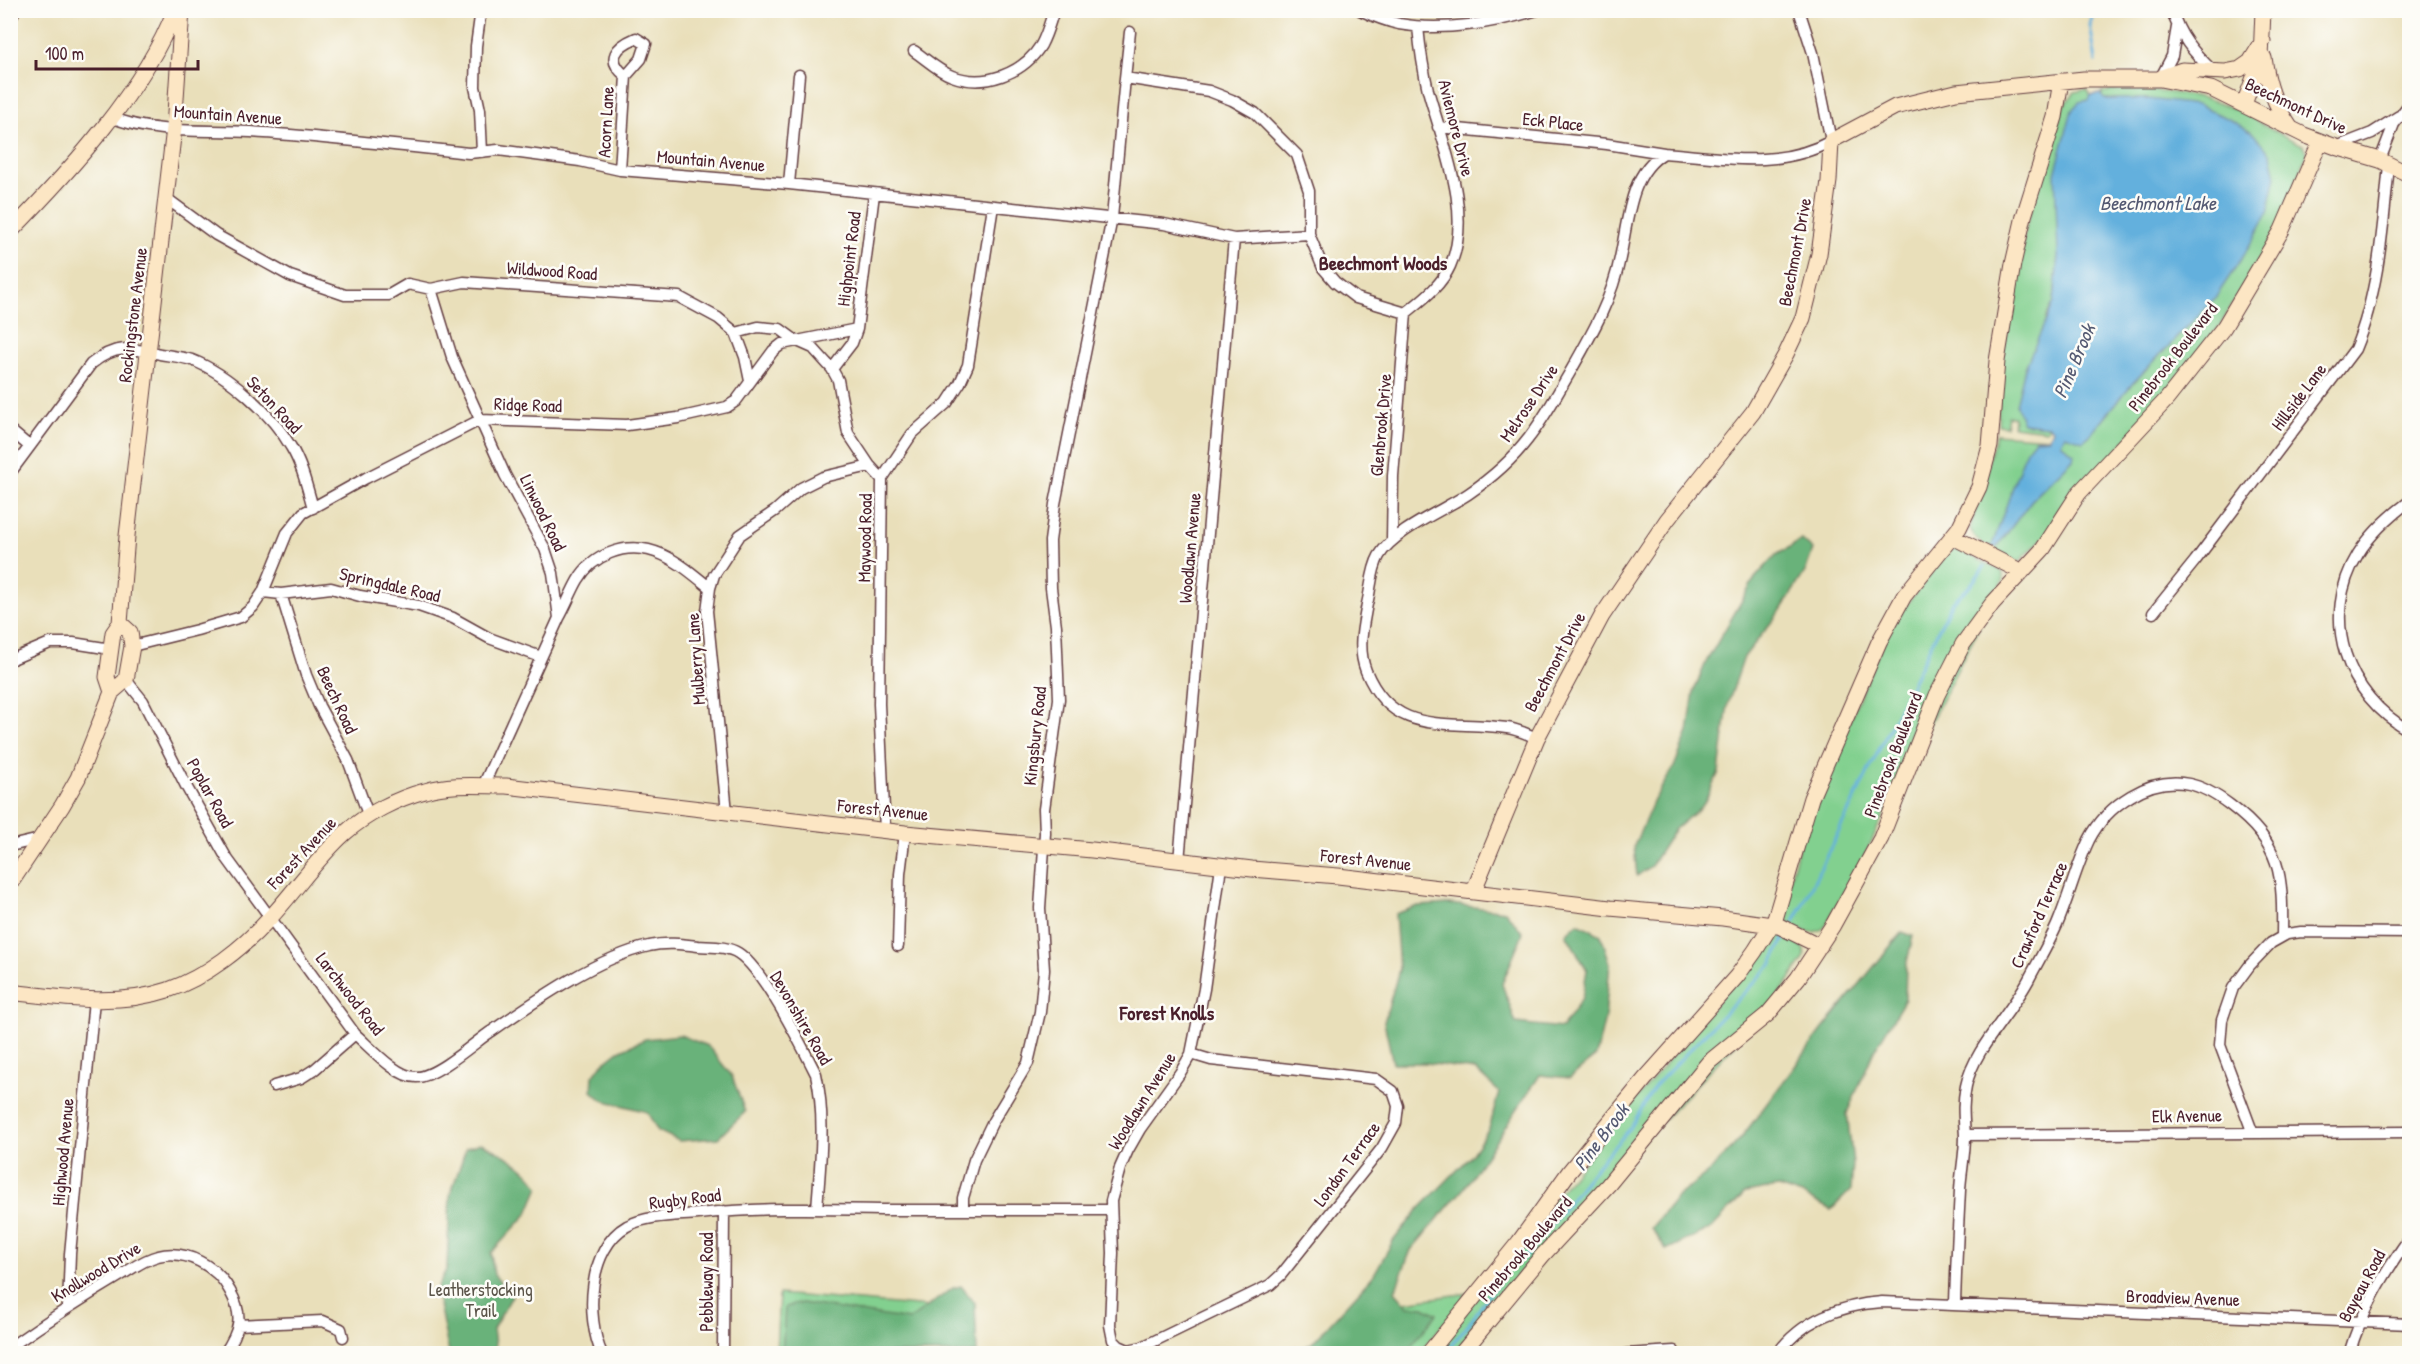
<svg xmlns="http://www.w3.org/2000/svg" width="2420" height="1364" font-family="'Patrick Hand',sans-serif">
<rect width="100%" height="100%" fill="#fdfcf7"/>
<filter id="ink" filterUnits="userSpaceOnUse"><feTurbulence type="fractalNoise" baseFrequency=".0167" numOctaves="2"/><feDisplacementMap in="SourceGraphic" scale="12" xChannelSelector="R" yChannelSelector="G"/><feConvolveMatrix kernelMatrix="1 2 1 2 8 2 1 2 1" color-interpolation-filters="sRGB"/></filter>
<filter id="wash" filterUnits="userSpaceOnUse"><feTurbulence type="fractalNoise" baseFrequency=".008" numOctaves="4" result="noise"/><feDisplacementMap in="SourceGraphic" scale="24" xChannelSelector="R" yChannelSelector="G"/><feGaussianBlur stdDeviation="1.35" result="paint"/><feColorMatrix in="noise" values="0 0 0 0 0 0 0 0 0 0 0 0 0 0 0 0 0 1.4 0 .05"/><feComposite in="paint" operator="in"/></filter>
<g filter="url(#wash)">
<rect width="100%" height="100%" fill="#e9dfba"/>
<path fill="#82d08f" stroke="#66785d" stroke-width="1.5" d="M2087,89L2091,95L2058,255L2054,302L2046,317L2023,423L2049,426L2046,430L2013,426L2014,417L2008,416L2006,426L1998,425L1999,377L2026,226L2064,105L2075,92Z
M2109,90C2152,91 2193,90 2233,108C2257,119 2279,135 2303,145L2307,154L2282,220L2220,326L2049,532L2019,562C2001,554 1980,548 1970,529L1996,434L2049,438L2005,513L1992,546L1996,548L2031,501L2073,459V454L2061,443L2065,434L2083,441L2090,435L2132,384L2216,297L2149,99H2103L2102,92H2108Z
M1952,550H1959L2002,571L2004,579L1893,795L1867,851L1824,928C1810,938 1788,927 1781,913L1802,834L1889,627L1946,554Z
M1777,935C1790,938 1808,943 1804,959L1773,1004L1526,1265L1454,1353L1433,1354L1555,1197L1769,939Z
M1469,1293L1419,1353L1313,1354L1383,1305Z
M779,1294L952,1309L949,1353L776,1354Z"/>
<path fill="#69b27a" stroke="#5a6852" stroke-width="1.5" d="M1802,540L1813,550L1805,572L1781,610L1744,657L1728,704L1719,772L1703,805L1674,830L1651,866L1637,876L1634,846L1654,800L1674,767L1688,732L1694,691L1706,662L1755,578L1776,555Z
M1450,904L1505,911L1523,933L1502,984L1516,1023L1562,1028L1582,998L1587,970L1566,934L1578,923L1601,935L1610,963L1605,1018L1596,1056L1570,1078L1540,1075L1465,1187L1411,1250L1395,1291L1408,1306L1424,1307L1437,1314L1405,1353H1294L1311,1344L1373,1276L1393,1241L1419,1209L1470,1157L1489,1129L1499,1092L1475,1070L1427,1063H1393L1384,1022L1399,970L1395,914L1418,906Z
M1902,932L1913,936L1906,966L1905,999L1874,1051L1847,1113L1853,1163L1851,1190L1831,1210L1805,1196L1778,1187L1745,1193L1712,1228L1666,1250L1651,1228L1678,1196L1708,1173L1741,1138L1823,1029Z
M680,1035L708,1046L732,1076L745,1112L718,1138L679,1141L658,1131L647,1112L602,1100L592,1091L593,1076L601,1065L619,1051L645,1039Z
M481,1143C502,1153 528,1167 539,1187L528,1213L491,1253L494,1275L512,1296L493,1329L496,1353H449L436,1290L447,1268L450,1196L466,1148Z
M961,1286L975,1303L977,1353H782L785,1307L802,1303L909,1320L953,1288Z"/>
<path fill="#64b0dd" stroke="#576884" stroke-width="1.5" d="M2101,94L2104,99H2149L2197,105L2225,117L2251,131L2271,154L2276,176L2268,213L2249,247L2216,297L2132,384L2090,435L2083,441L2065,435L2061,443L2074,454L2073,459L2031,501L1996,548L1992,546L2026,450L2035,439L2049,438L2052,429L2049,426L2023,423L2016,405L2025,368L2054,302L2058,255L2055,174L2072,110L2079,102L2089,100L2091,95Z"/>
<g fill="none" stroke-linecap="round" stroke-linejoin="round">
<path stroke="#64b0dd" stroke-width="3" d="M2094,10L2090,25L2096,61
M1794,922L1952,602L1970,586L1985,566
M1444,1354L1471,1321L1506,1270L1527,1255L1601,1161L1629,1130L1655,1086L1771,965L1784,939"/>
</g>
</g>
<g filter="url(#ink)">
<g fill="none" stroke-linecap="round" stroke-linejoin="round">
<g stroke="#623c40" stroke-width="13">
<path id="street" d="M481,10L476,46L475,87L480,110L482,152
M1360,10C1373,16 1385,21 1399,24C1443,32 1495,23 1537,10
M2172,10C2179,36 2194,53 2213,71
M10,19L15,10
M636,38L646,44L641,59L626,76C604,59 617,46 636,38Z
M914,51C926,59 938,71 952,76C984,88 1023,74 1041,45C1047,34 1050,22 1054,10
M1125,78L1130,32
M2160,79L2172,56L2177,27
M111,117C153,135 205,129 251,132C324,137 396,145 469,153L498,150L580,161L620,170L789,184L1164,224L1234,239L1309,234
M1438,127L1607,144L1664,153
M2336,147L2372,133L2399,116
M2380,160L2394,124L2410,103
M620,170L626,76
M789,184L799,75
M166,198L216,235L290,276L345,295H389L408,284L431,289L464,282L679,297L718,318L736,333L758,327L780,329L795,340L813,348L832,369L838,380L848,433L870,466
M431,289L452,357L505,475L545,549L553,573L559,618L483,786
M736,333L745,357L750,381
M832,369L852,343L857,329L874,194
M10,430L29,446
M10,473L91,364C116,344 131,348 160,354C171,356 182,357 192,360C228,374 272,414 291,447C302,465 307,487 313,508
M2410,501C2391,515 2371,533 2358,554C2319,618 2346,696 2410,731
M1392,541L1393,476L1406,313
M263,592L281,594L331,588L360,596L419,606L453,618L489,638L541,657
M281,594L306,675L319,706L348,760L369,817
M2153,613L2195,561L2355,349C2379,292 2383,225 2389,165
M559,618C566,606 571,592 578,580C585,568 597,558 610,553C650,537 681,564 710,588
M132,646L197,630L241,617L253,607L263,592L287,533L303,513L366,478L480,420L627,425L678,418L727,407L736,401L773,351L782,344L857,329
M10,660L50,643H73L111,649
M126,680L143,701L186,786L226,857L355,1034C370,1047 397,1078 417,1077C435,1077 471,1046 486,1035C531,1004 595,958 649,946C665,942 682,944 698,946C712,947 727,946 738,953C763,969 802,1046 816,1074C826,1118 820,1165 817,1209
M1537,738C1527,734 1517,729 1507,728C1450,719 1394,739 1366,671C1357,648 1363,627 1367,604C1371,589 1371,570 1379,556C1393,531 1444,510 1468,494C1490,479 1512,460 1528,439C1544,419 1556,396 1569,374C1590,337 1612,300 1620,258C1628,223 1629,173 1664,153C1720,157 1779,170 1831,141L1813,53L1799,10
M727,812L707,611L710,588L714,575L740,535L775,511L801,488L823,477L870,466L882,479
M885,830L879,704L882,479L912,434L947,403L960,383L968,365L993,206
M10,846L40,839
M1179,861L1234,239
M898,946L900,874L905,833
M1191,1054L1211,1060L1376,1079L1393,1091L1398,1106L1396,1123L1382,1148L1281,1275L1270,1285L1142,1347L1128,1350L1119,1346L1113,1340L1110,1325L1113,1253L1111,1201L1120,1168L1128,1150L1140,1129L1180,1073L1191,1054L1204,989L1221,866
M274,1086L301,1078L315,1069L355,1034
M2252,1131L2220,1045L2222,1020L2233,988L2250,965L2271,943L2287,934L2301,932L2410,933
M1965,1135L2410,1132
M963,1210V1198L974,1160L993,1121L1028,1063L1040,1012L1044,970L1040,908L1045,833L1044,809L1059,699L1056,626L1051,588L1050,541L1055,504L1112,218L1125,78L1209,91L1232,100L1255,113L1297,155L1309,191V234L1323,268L1335,282L1356,298L1406,313C1423,299 1441,286 1450,266C1474,214 1442,142 1428,90C1423,69 1420,48 1418,27
M1955,1304C1956,1266 1958,1228 1960,1190C1961,1172 1965,1154 1965,1136C1964,1119 1962,1104 1966,1086C1974,1048 2012,1013 2030,977C2039,960 2049,943 2057,925C2069,897 2076,867 2089,840C2107,805 2149,776 2189,784C2204,787 2218,796 2230,805C2282,844 2283,875 2282,936
M68,1307L70,1254L94,1000
M238,1325L323,1321L341,1329L343,1337
M10,1347C46,1322 81,1299 118,1277C130,1270 144,1259 158,1256C186,1249 217,1266 230,1291C244,1316 240,1331 224,1354
M602,1354C585,1317 588,1248 627,1226C648,1215 676,1216 698,1214C762,1207 825,1209 889,1210C963,1210 1037,1210 1111,1210
M723,1354L724,1211
M1626,1354L1674,1351
M1777,1354C1802,1320 1841,1305 1882,1302L2410,1324
M2349,1354C2362,1310 2384,1274 2410,1237"/>
</g>
<g stroke="#623c40" stroke-width="17">
<path id="secondary" d="M2264,58C2268,85 2274,104 2290,127
M2162,77L2182,70L2225,72L2240,69L2250,62L2263,41
M2244,104L2261,59L2263,10
M10,232C69,172 145,89 175,10
M1953,537L2022,572
M112,692L107,677L113,633L120,623L127,536L174,128L182,10
M10,884L62,806L78,778L112,692L126,680L132,646L130,632L120,623
M1474,890L1537,738L1602,616L1667,520L1753,412L1786,354L1803,318L1819,254L1829,181L1831,141L1895,107L1956,92L2084,79H2160L2211,89L2304,135L2336,147L2380,160L2410,175
M10,992C62,998 117,1007 168,990C206,977 243,948 270,918C296,890 317,858 345,833C366,814 398,798 425,791C451,783 479,786 506,786L905,833L1092,850L1252,869L1338,876L1610,908L1723,918L1779,926L1820,946
M1428,1354L1519,1242L1569,1172L1645,1079L1737,976L1755,951L1775,919L1811,798L1879,642L1904,596L1959,528L1979,487L1990,446L1997,361L2013,264L2024,216L2055,117L2061,81
M1461,1354L1542,1256L1608,1185L1709,1062L1768,1014L1798,978L1833,925L1881,838L1937,695L1963,644L1992,604L2043,549L2079,493L2167,399L2224,327L2282,230L2320,142"/>
</g>
<use href="#street" stroke="#fff" stroke-width="10"/>
<use href="#secondary" stroke="#fce6c4" stroke-width="15"/>
</g>
</g>
<g text-anchor="middle" stroke-width="5" stroke-linejoin="round" paint-order="stroke">
<g font-size="18" fill="#4a1f2b" stroke="#fdfcf7">
<text transform="translate(2296 106) rotate(25)" y="6">Beechmont Drive</text>
<text transform="translate(228 115) rotate(4)" y="6">Mountain Avenue</text>
<text transform="translate(606 122) rotate(-87)" y="6">Acorn Lane</text>
<text transform="translate(1553 122) rotate(6)" y="6">Eck Place</text>
<text transform="translate(1456 128) rotate(76)" y="6">Aviemore Drive</text>
<text transform="translate(711 161) rotate(5)" y="6">Mountain Avenue</text>
<text transform="translate(1795 252) rotate(-79)" y="6">Beechmont Drive</text>
<text transform="translate(849 259) rotate(-83)" y="6">Highpoint Road</text>
<text transform="translate(552 271) rotate(4)" y="6">Wildwood Road</text>
<text transform="translate(133 315) rotate(-83)" y="6">Rockingstone Avenue</text>
<text transform="translate(2173 357) rotate(-52)" y="6">Pinebrook Boulevard</text>
<text transform="translate(2299 397) rotate(-53)" y="6">Hillside Lane</text>
<text transform="translate(1529 403) rotate(-56)" y="6">Melrose Drive</text>
<text transform="translate(274 405) rotate(47)" y="6">Seton Road</text>
<text transform="translate(528 405) rotate(2)" y="6">Ridge Road</text>
<text transform="translate(1381 425) rotate(-85)" y="6">Glenbrook Drive</text>
<text transform="translate(543 513) rotate(64)" y="6">Linwood Road</text>
<text transform="translate(865 538) rotate(-89)" y="6">Maywood Road</text>
<text transform="translate(1190 548) rotate(-85)" y="6">Woodlawn Avenue</text>
<text transform="translate(390 585) rotate(13)" y="6">Springdale Road</text>
<text transform="translate(696 659) rotate(-94)" y="6">Mulberry Lane</text>
<text transform="translate(1555 662) rotate(-62)" y="6">Beechmont Drive</text>
<text transform="translate(337 700) rotate(65)" y="6">Beech Road</text>
<text transform="translate(1035 736) rotate(-84)" y="6">Kingsbury Road</text>
<text transform="translate(1893 755) rotate(-69)" y="6">Pinebrook Boulevard</text>
<text transform="translate(210 793) rotate(61)" y="6">Poplar Road</text>
<text transform="translate(883 810) rotate(6)" y="6">Forest Avenue</text>
<text transform="translate(302 853) rotate(-47)" y="6">Forest Avenue</text>
<text transform="translate(1366 860) rotate(6)" y="6">Forest Avenue</text>
<text transform="translate(2039 915) rotate(-66)" y="6">Crawford Terrace</text>
<text transform="translate(350 994) rotate(52)" y="6">Larchwood Road</text>
<text transform="translate(801 1018) rotate(60)" y="6">Devonshire Road</text>
<text transform="translate(1142 1101) rotate(-58)" y="6">Woodlawn Avenue</text>
<text transform="translate(2187 1116) rotate(-1)" y="6">Elk Avenue</text>
<text transform="translate(63 1152) rotate(-85)" y="6">Highwood Avenue</text>
<text transform="translate(1347 1164) rotate(-54)" y="6">London Terrace</text>
<text transform="translate(685 1199) rotate(-7)" y="6">Rugby Road</text>
<text transform="translate(1525 1249) rotate(-49)" y="6">Pinebrook Boulevard</text>
<text transform="translate(96 1272) rotate(-31)" y="6">Knollwood Drive</text>
<text transform="translate(707 1282) rotate(-90)" y="6">Pebbleway Road</text>
<text transform="translate(2362 1286) rotate(-62)" y="6">Bayeau Road</text>
<text transform="translate(2183 1298) rotate(2)" y="6">Broadview Avenue</text>
</g>
<g font-size="18" fill="#5b5449" stroke="#fdfcf7">
<text x="481" y="1296">Leatherstocking<tspan x="481" dy="21">Trail</tspan></text>
</g>
<g font-size="20" font-style="italic" fill="#545972" stroke="#fdfcf7">
<text x="2158" y="210">Beechmont Lake</text>
<text transform="translate(2074 361) rotate(-67)" y="7">Pine Brook</text>
<text transform="translate(1601 1137) rotate(-53)" y="7">Pine Brook</text>
</g>
<g font-size="20" font-weight="bold" fill="#4a1f2b" stroke="#fdfcf7">
<text x="1383" y="270">Beechmont Woods</text>
<text x="1167" y="1020">Forest Knolls</text>
</g>
</g>
<rect width="2420" height="1364" fill="none" stroke="#fdfcf7" stroke-width="36"/>
<path d="M36 60v9h162v-9" fill="none" stroke="#4a1f2b" stroke-width="3"/>
<text x="45" y="60" font-size="18" fill="#4a1f2b" stroke="#fdfcf7" stroke-width="4.5" paint-order="stroke">100 m</text>
</svg>
